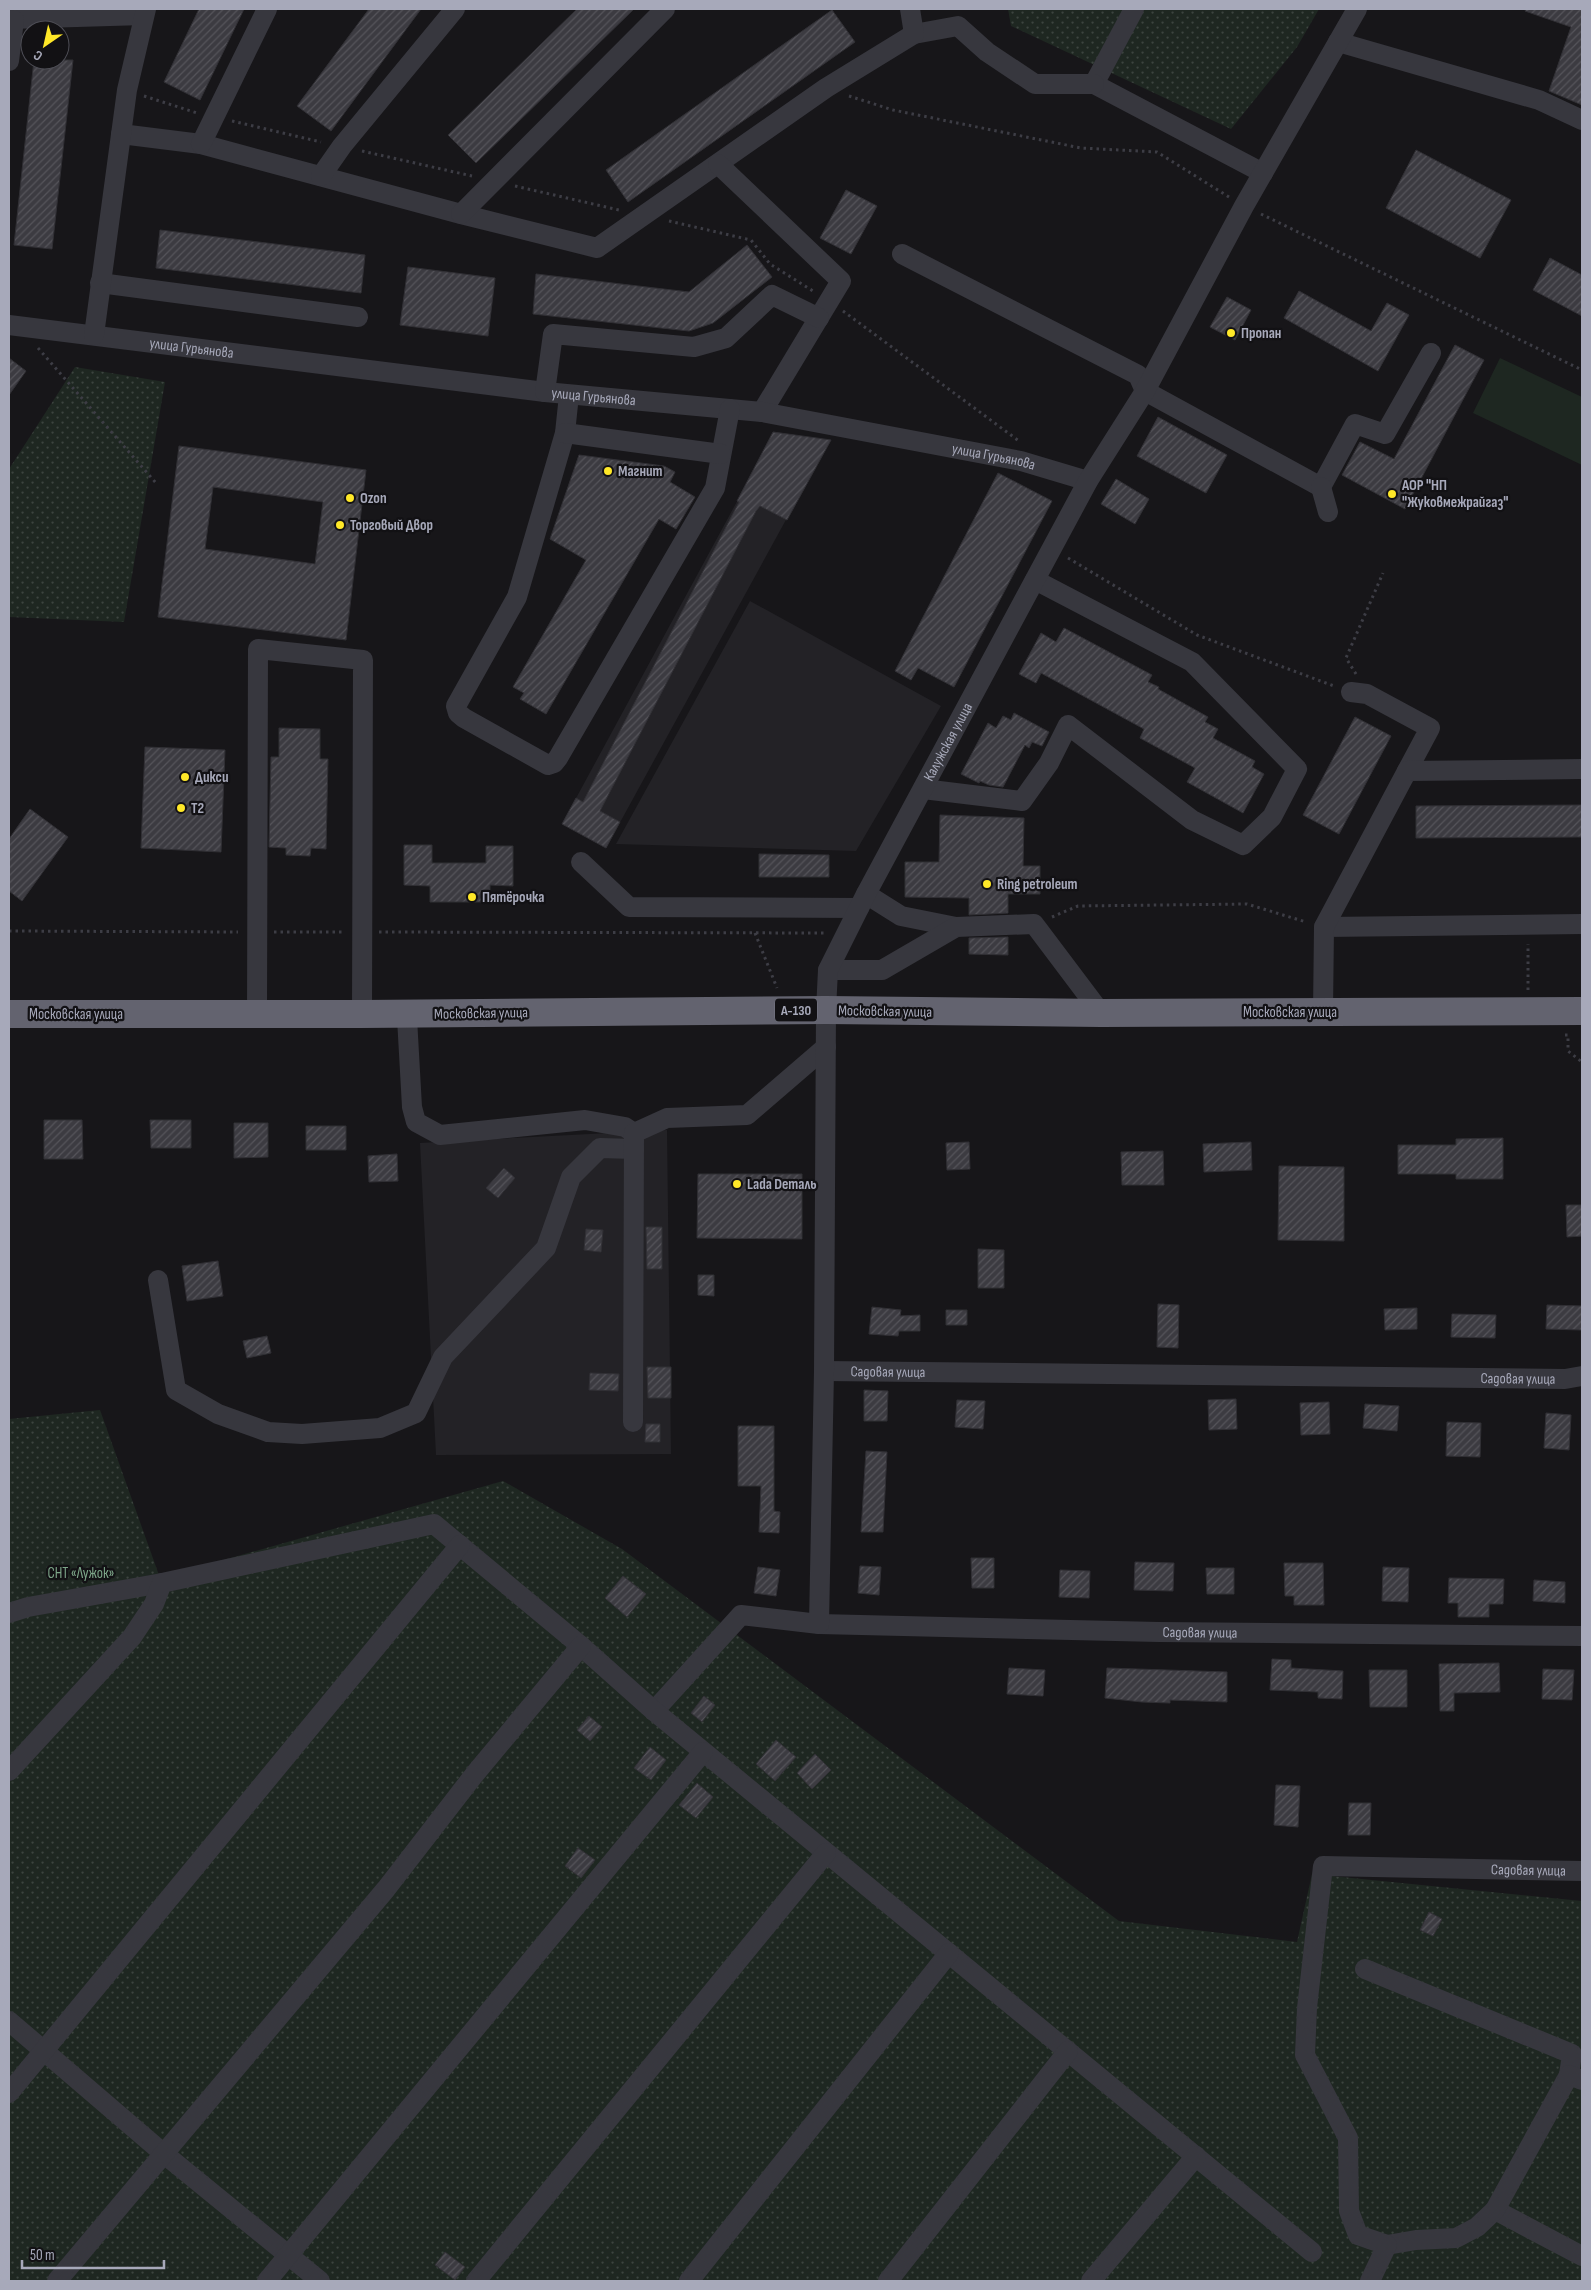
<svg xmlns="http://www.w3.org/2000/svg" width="1591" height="2290" font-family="'Sofia Sans Condensed',sans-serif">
<defs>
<pattern id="green-dots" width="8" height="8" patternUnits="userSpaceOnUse" patternTransform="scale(1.25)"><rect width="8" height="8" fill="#1e2721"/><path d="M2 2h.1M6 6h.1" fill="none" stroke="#3c443f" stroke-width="1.8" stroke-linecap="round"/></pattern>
<pattern id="building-hatch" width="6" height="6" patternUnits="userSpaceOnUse" patternTransform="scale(1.25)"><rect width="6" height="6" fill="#3c3b41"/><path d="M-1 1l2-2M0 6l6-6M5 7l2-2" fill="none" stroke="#55545a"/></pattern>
</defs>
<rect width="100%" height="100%" fill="#171619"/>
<path fill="#232226" d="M772,437L827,445L606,848L562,824Z
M750,601L941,706L856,851L616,844Z
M667,1130L671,1454L436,1455L420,1143Z"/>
<path fill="url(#green-dots)" d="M1008,9H1319L1297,47L1231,129L1011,26Z
M75,367L165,382L124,622L9,617V469Z
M100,1410L160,1578L503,1481L622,1549L1119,1921L1297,1942L1312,1874L1582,1901V2281H9V1419Z"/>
<path fill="#1e2721" d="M1500,358L1582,397V465L1473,413Z"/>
<path fill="url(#building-hatch)" stroke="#313035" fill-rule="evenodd" d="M199,9H244L200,100L164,82Z
M369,9H421L331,131L297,106Z
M577,9H634L476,163L448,135Z
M1526,9H1582V105L1549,91L1571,27L1525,11Z
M832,10L855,42L628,202L606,170Z
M34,60H73L52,249L14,245Z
M1416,150L1511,200L1480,258L1386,208Z
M846,190L877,206L851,254L820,238Z
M160,230L365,255L361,293L156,268Z
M747,245L772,277L713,323L689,331L533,314L536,274L689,292Z
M1550,258L1582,275V316L1533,290Z
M408,267L495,278L488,336L400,325Z
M1299,291L1371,331L1387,303L1409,315L1378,371L1284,318Z
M1227,297L1251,310L1235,340L1210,327Z
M1455,345L1484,360L1405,509L1342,475L1360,442L1394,459Z
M9,358L26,371L9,395Z
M1158,417L1227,455L1206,493L1137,456Z
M773,432L831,440L787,520L760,506L756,511L600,811L620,822L606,848L562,824L576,798L583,802L739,502L737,501Z
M179,446L366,470L346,640L158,617ZM213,487L323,502L315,564L205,549Z
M579,455L664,466L675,472L670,482L695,497L676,529L659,519L546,714L520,699L524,693L513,687L586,560L550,539Z
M998,473L1052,501L954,687L918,668L911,680L895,671Z
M1116,479L1149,499L1135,524L1101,504Z
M1064,628L1152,675L1148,682L1159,687L1158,689L1208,717L1205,722L1218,729L1213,738L1255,761L1252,767L1264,774L1243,813L1187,782L1195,768L1140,738L1144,729L1041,673L1036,683L1019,674L1041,633L1056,642Z
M1014,713L1049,732L1042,746L1032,742L1029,748L1025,745L1003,787L989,785L980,781L979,783L961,774L988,723L996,728L1003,716L1011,720Z
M1355,717L1391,736L1339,834L1303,815Z
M279,728L320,729V759H328L326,849L311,848L310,856L286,855V848L269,847L271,757H279Z
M145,747L225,750L221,852L141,848Z
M1582,805V837L1416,838V806Z
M30,809L68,837L22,901L9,891V839Z
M940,815L1024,818L1023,866H1040V894H1008V913L969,915V898L905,897V862H939Z
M404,845H432V863H486V846H513V886L490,885V902H430V886L404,885Z
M759,854L829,855V877H759Z
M1008,937V955L969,954V938Z
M44,1120H82L83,1159H44Z
M150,1120H191V1148H151Z
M234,1123H268V1157L234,1158Z
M306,1126H346V1150H306Z
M1503,1138V1179H1456V1174H1398V1145H1456V1139Z
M969,1142L970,1169L947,1170L946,1143Z
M1251,1142L1252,1170L1204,1172L1203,1144Z
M1163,1151L1164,1185H1122L1121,1152Z
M397,1154L398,1181L369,1182L368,1156Z
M1279,1166L1344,1167V1241L1278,1240Z
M504,1168L515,1178L498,1198L486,1188Z
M698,1174H802V1239L697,1238Z
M1566,1205H1582V1236L1567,1237Z
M646,1227H662V1269H647Z
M586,1229L603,1230L601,1252L584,1250Z
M978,1249L1004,1250V1288H978Z
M218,1261L223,1296L187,1301L182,1266Z
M698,1275H714V1296L698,1295Z
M1158,1304L1179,1305L1178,1348L1157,1347Z
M1547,1305L1582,1306V1330L1546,1329Z
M872,1307L901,1310L900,1316L920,1315V1331H899L898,1336L869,1334Z
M1417,1308V1329L1385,1330L1384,1309Z
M946,1310H967V1325H946Z
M1452,1314L1496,1315L1495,1338L1451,1337Z
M267,1336L271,1353L247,1358L243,1341Z
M647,1367H671V1398H648Z
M590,1373L619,1374L618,1391L589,1390Z
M864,1390L888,1391L887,1421H864Z
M1236,1399L1237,1429L1209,1430L1208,1400Z
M957,1400L985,1401L983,1429L955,1427Z
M1329,1402L1330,1434L1301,1435L1300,1403Z
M1365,1404L1399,1406L1397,1431L1363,1428Z
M1546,1413L1571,1415L1569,1450L1544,1448Z
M1447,1422L1481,1423L1480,1457L1446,1456Z
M646,1424H660V1442H645Z
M738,1426H774V1511L780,1512L779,1533L759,1532L761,1486H738Z
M866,1451L887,1452L883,1532H861Z
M971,1558H994V1588H972Z
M1135,1562L1174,1563L1173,1591L1134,1590Z
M1284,1563H1323L1324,1605H1294V1596H1285Z
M860,1566L881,1567L879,1595L858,1593Z
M758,1567L780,1570L776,1596L754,1593Z
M1383,1567L1409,1568L1408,1602L1382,1601Z
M1206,1568H1234V1594H1207Z
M1060,1570L1090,1571L1089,1598L1059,1597Z
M623,1576L646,1594L627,1617L605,1598Z
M1449,1578L1504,1579L1503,1604H1489V1617H1458V1603H1448Z
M1534,1580L1565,1582V1603L1533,1601Z
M1272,1659L1291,1660V1668L1343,1671L1342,1699L1318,1698V1692L1270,1690Z
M1499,1663L1500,1692L1454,1693V1711H1440L1439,1664Z
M1009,1668L1045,1670L1043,1696L1007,1694Z
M1107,1668L1227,1672V1702L1170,1700V1703L1142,1702L1105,1698Z
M1543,1669L1574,1670L1572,1700L1542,1699Z
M1369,1670H1407V1707H1370Z
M704,1696L715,1705L702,1722L691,1713Z
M589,1716L602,1727L590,1741L577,1730Z
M776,1740L796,1757L775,1781L756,1764Z
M650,1747L666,1760L651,1780L634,1768Z
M815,1754L831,1770L812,1789L797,1773Z
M697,1783L713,1797L696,1818L679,1805Z
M1276,1785L1300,1786L1298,1827L1274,1825Z
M1349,1803H1371L1370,1835H1348Z
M578,1848L595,1860L581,1878L565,1866Z
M1429,1912L1442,1919L1433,1936L1420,1930Z
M445,2252L465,2267L455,2280L435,2265Z"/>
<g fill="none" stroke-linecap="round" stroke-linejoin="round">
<path stroke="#3d3d45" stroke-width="3" stroke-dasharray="2.5 4" stroke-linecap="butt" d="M144,96L197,113
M849,96L893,110L1081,148L1157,152L1229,197
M232,121L321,142
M362,151L472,176
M515,186L619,210
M1261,214L1582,370
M669,221L751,240L770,264L813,291
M843,311L1019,441
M38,348L156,483
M1068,558L1197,635L1334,686
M1356,674L1346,658L1383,573
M1052,917L1078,906L1247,904L1306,922
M9,931L238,932
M274,932H343
M379,932L826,933
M755,933L777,988
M1528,990V944
M1565,1035H1568V1051L1582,1062"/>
<g stroke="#37373e" stroke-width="20">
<path d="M1134,9L1094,84L1263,173"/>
<path d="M9,19L144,15"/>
<path d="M914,34L958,26L987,52L1035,84H1094"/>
<path d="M1338,42L1539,100L1582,120"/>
<path d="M9,61L14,20"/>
<path d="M121,134L201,144L461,214L597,248L826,88L914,34L910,9"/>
<path d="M201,144L267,9"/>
<path d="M718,164L841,281L762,412"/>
<path d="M321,176L342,146L455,9"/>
<path d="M461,214L665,9"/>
<path d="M902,254L1138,375L1145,391L1321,487L1355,424L1385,434L1431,353"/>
<path d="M100,283L358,317"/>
<path id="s1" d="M9,325L545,392L762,412L1021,461L1088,481"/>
<path d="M94,335L127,90L146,9"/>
<path d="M545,392L553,334L694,347L726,338L772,295L819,318"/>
<path d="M569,395L565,433L517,597L456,706L458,713L464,718L548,765L554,763L558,758L715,488L730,409"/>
<path d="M565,433L721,454"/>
<path d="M1321,487L1328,512"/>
<path d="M1351,692L1367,694L1430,728L1407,771"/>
<path d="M923,789L1022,801L1049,763L1068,725L1192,820L1243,845L1272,817L1297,769L1192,662L1035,580"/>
<path d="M581,862L629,907L859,908"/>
<path d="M866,894L901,916L956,927"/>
<path d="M1324,927L1582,924"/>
<path d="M828,970H882L956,927L1034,924L1101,1013"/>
<path d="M1323,1011L1324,927L1407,771L1582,769"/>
<path d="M257,1014L258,649L363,660L362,1014"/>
<path d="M407,1018L412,1107L416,1122L440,1135L585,1120L625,1127L634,1133"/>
<path d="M158,1280L176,1390L218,1414L268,1432L302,1434L380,1428L416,1413L443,1357L546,1248L571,1177L600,1148L634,1149"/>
<path id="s2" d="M824,1371L1565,1379L1582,1376"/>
<path d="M633,1422L634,1133L667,1118L747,1115L826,1047"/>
<path d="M9,1613L28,1607L162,1583"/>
<path id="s3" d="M819,1624L1159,1632L1582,1636"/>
<path id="s4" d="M654,1711L741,1615L819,1624L824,1371L826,1010L828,970L866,894L1088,481L1145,391L1244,206L1357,9"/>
<path d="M9,1771L132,1637L154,1604L162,1583L434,1524L581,1646L654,1711L1312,2252"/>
<path d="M1365,1969L1572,2054L1569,2075"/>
<path d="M9,2021L163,2153L320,2281"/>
<path d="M9,2093L460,1545"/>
<path d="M1495,2210L1582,2256"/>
<path d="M1387,2245L1416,2240L1456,2238L1477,2227L1495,2210L1569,2075L1582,2080"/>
<path d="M57,2281L386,1889L474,1775L581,1646"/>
<path d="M267,2281L703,1752"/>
<path d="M476,2281L826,1853"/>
<path d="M689,2281L949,1953"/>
<path d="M888,2281L1068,2051"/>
<path d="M1091,2281L1196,2156"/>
<path id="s5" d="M1370,2281L1387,2245L1358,2235L1349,2211L1348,2138L1305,2055L1307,2008L1323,1866L1582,1871"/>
</g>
<path stroke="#63636f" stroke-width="28" d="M9,1014H362L826,1010L1101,1013L1582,1011"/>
</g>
<g fill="#ffe828" stroke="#121114" stroke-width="2">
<circle cx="1231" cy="333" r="5"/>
<circle cx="608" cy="471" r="5"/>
<circle cx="1392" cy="494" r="5"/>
<circle cx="350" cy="498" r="5"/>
<circle cx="340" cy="525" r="5"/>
<circle cx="185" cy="777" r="5"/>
<circle cx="181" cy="808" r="5"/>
<circle cx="987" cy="884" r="5"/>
<circle cx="472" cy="897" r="5"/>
<circle cx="737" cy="1184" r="5"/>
</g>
<g text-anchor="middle" stroke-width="4.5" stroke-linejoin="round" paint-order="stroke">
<rect fill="#121114" stroke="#7a7b88" stroke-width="1" x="775" y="998.5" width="42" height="23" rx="4"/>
<g font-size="14" font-weight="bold" fill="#a7a9ba">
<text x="796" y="1015">А-130</text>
</g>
<g font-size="15" font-weight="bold" fill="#a7a9ba" stroke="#121114" text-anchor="start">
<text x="1241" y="338">Пропан</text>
<text x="618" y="476">Магнит</text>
<text x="1402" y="490">АОР "НП<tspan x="1402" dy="17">"Жуковмежрайгаз"</tspan></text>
<text x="360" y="503">Ozon</text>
<text x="350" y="530">Торговый Двор</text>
<text x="195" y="782">Дикси</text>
<text x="191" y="813">T2</text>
<text x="997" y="889">Ring petroleum</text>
<text x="482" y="902">Пятёрочка</text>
<text x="747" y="1189">Lada Dеталь</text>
</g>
<g font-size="15" fill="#a7a9ba" stroke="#121114">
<text dy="5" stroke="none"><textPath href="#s1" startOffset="184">улица Гурьянова</textPath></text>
<text dy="5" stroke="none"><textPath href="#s1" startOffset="589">улица Гурьянова</textPath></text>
<text dy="5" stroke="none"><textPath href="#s1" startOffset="994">улица Гурьянова</textPath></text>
<text dy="5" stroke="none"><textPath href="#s4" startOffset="1120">Калужская улица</textPath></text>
<text transform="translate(885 1011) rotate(1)" y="5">Московская улица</text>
<text x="1290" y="1017">Московская улица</text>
<text transform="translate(481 1013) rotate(-1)" y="5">Московская улица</text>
<text x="76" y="1019">Московская улица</text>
<text dy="5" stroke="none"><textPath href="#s2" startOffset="64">Садовая улица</textPath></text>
<text dy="5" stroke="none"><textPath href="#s2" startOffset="694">Садовая улица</textPath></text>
<text dy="5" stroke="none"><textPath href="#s3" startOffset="381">Садовая улица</textPath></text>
<text dy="5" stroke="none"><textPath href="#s5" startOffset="658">Садовая улица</textPath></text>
</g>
<g font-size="15" fill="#7da689" stroke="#121114">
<text x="81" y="1578">СНТ «Лужок»</text>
</g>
</g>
<rect width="1591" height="2290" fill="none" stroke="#a7a9ba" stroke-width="20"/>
<g transform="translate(45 45) rotate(214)"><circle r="24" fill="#121114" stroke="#4e4e56"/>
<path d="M0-4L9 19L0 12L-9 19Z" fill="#ffe828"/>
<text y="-8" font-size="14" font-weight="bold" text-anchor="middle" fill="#a7a9ba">С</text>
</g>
<path d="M22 2260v8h142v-8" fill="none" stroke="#a7a9ba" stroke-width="2.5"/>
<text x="30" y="2260" font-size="15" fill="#a7a9ba" stroke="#121114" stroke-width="4" paint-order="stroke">50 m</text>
</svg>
